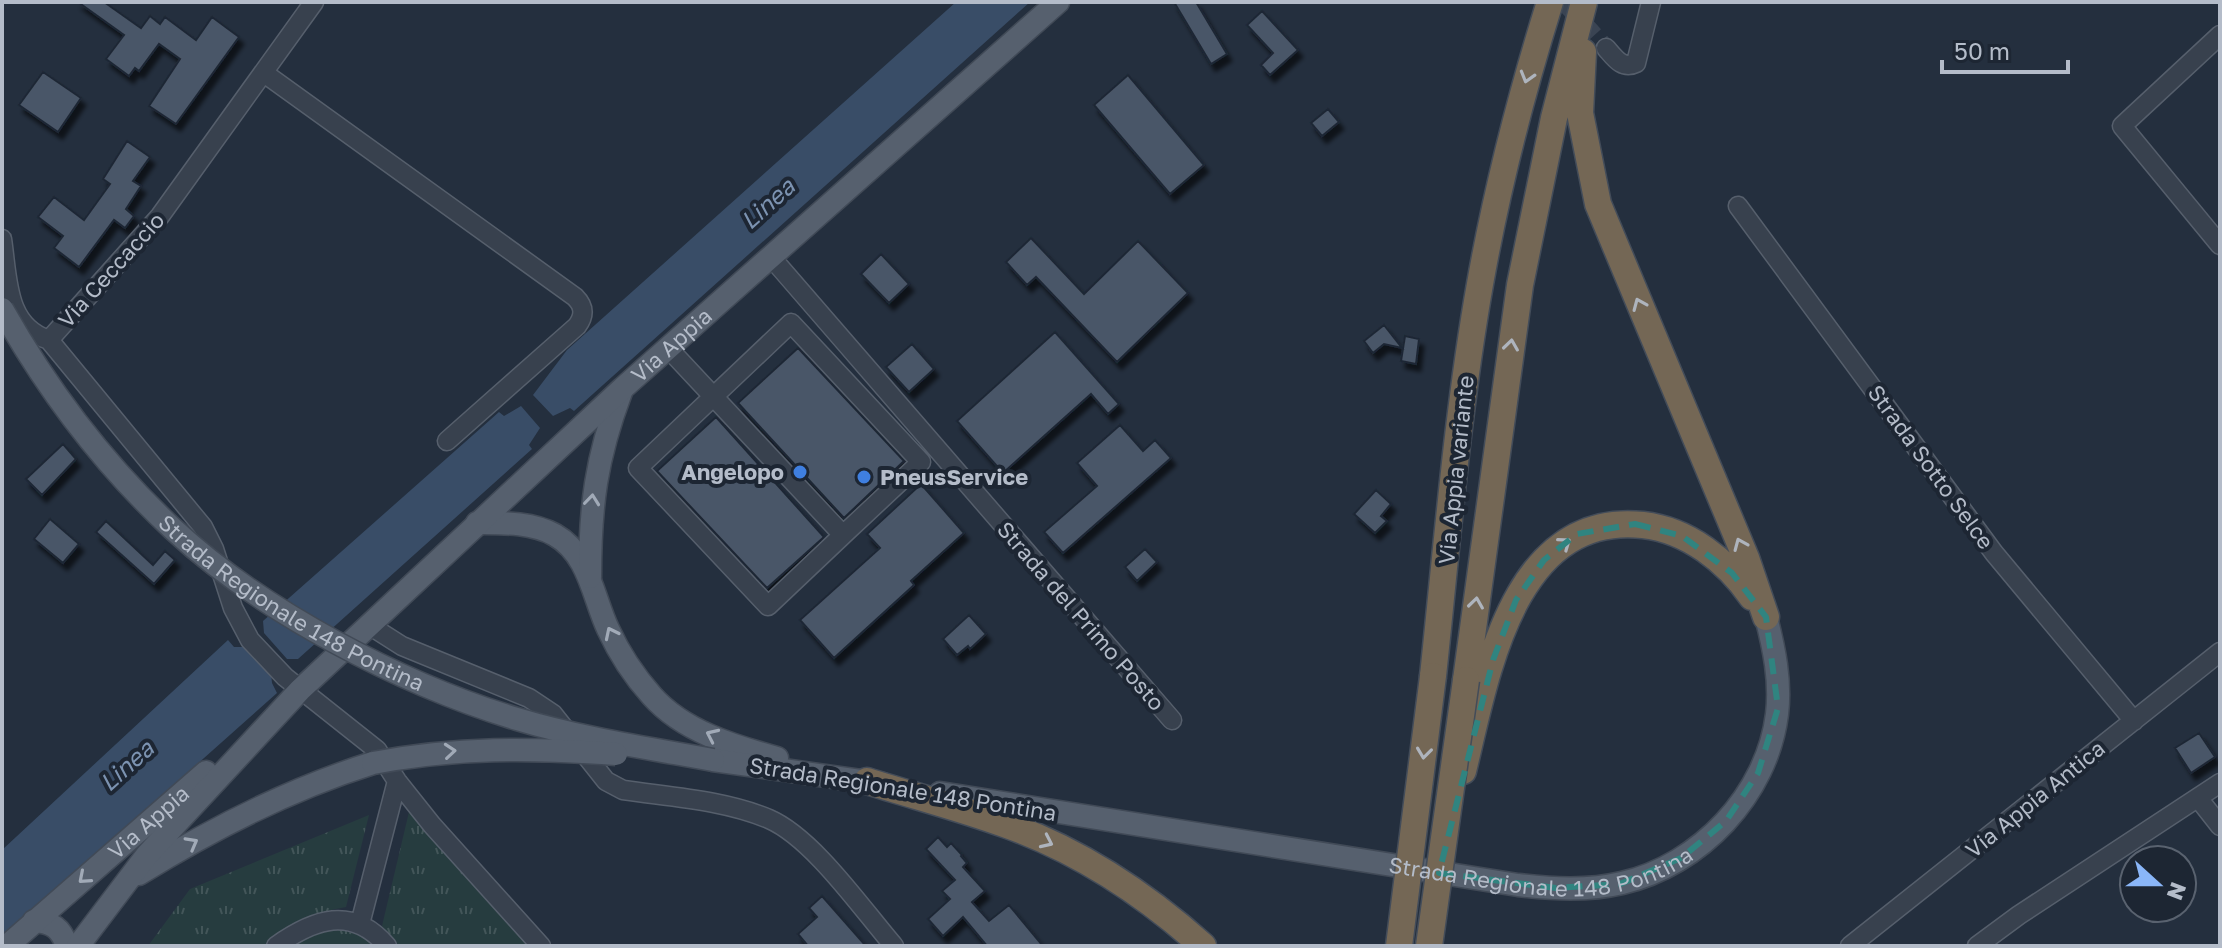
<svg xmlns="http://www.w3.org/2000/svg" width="2222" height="948" font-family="'Golos Text',sans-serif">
<defs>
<pattern id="grass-tufts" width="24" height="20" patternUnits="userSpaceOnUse" patternTransform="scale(2)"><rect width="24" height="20" fill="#263c3f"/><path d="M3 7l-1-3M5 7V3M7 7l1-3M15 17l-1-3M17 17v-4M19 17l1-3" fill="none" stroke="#435659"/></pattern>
<filter id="shadow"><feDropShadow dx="4.5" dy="7" stdDeviation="2" flood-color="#0009"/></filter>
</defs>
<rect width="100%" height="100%" fill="#242f3e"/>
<path fill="url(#grass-tufts)" d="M409,812L529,946H399L382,926Z
M369,815L346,907C315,912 287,925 263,946H148L190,889Z
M339,928L363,937L373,946H291L318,929Z"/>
<path fill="#394d67" d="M956,2H1030L574,411L570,408L553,416L533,395L567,350Z
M521,406L540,428L529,445L532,449L298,659H287L264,633L263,621L499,412L504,416Z
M228,640L234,647H247L271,673L272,683L277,693L2,938V850Z"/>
<path fill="#4a5667" stroke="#1f2835" stroke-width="2" filter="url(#shadow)" d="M78,2H104L141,28L150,16L160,24L165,17L196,40L212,17L239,37L176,124L149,106L180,59L159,44L139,71L135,68L129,76L106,59L124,35Z
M1174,2H1196L1227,54L1211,64Z
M1262,11L1298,50L1270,75L1261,65L1273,53L1247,25Z
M43,72L81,98L58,132L19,105Z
M1128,75L1204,165L1170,194L1094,105Z
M1328,109L1339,122L1322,136L1311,123Z
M127,141L150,157L133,181L141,186L126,209L134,216L125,228L114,220L79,267L54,248L63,236L38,217L54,197L84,220L110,184L103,179Z
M1031,238L1084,294L1138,241L1188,293L1117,362L1036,277L1027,285L1006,262Z
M881,254L909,284L889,303L861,274Z
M1384,325L1402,348L1384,344L1373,353L1364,341Z
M1055,332L1119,404L1108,414L1091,394L1003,473L957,421Z
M1405,336L1419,339L1416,364L1401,361Z
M912,344L934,369L909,392L886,367Z
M798,348L904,461L844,518L738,403Z
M716,417L824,537L767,588L657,471Z
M1120,425L1143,451L1155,440L1171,458L1063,553L1044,532L1097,486L1077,463Z
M63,444L76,459L42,495L26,479Z
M921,484L964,533L911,581L914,585L834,658L800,620L880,548L867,534Z
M1376,490L1391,504L1381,516L1387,521L1375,533L1354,514Z
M50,519L79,544L63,563L34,539Z
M106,521L153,565L165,551L175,560L154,584L96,532Z
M1145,549L1157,562L1137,581L1125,567Z
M969,615L986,634L970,649L968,646L957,655L943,639Z
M2199,733L2215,757L2191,773L2175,748Z
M938,837L947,847L951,843L962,855L961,856L967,863L963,867L985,891L972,902L989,921L1009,905L1043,946H987L963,917L943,936L928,919L950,899L942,891L955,880L926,849Z
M822,896L866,946H808L798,934L817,917L809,908Z"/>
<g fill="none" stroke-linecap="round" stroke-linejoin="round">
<path stroke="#3a4453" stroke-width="18" stroke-dasharray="18 9" stroke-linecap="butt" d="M1564,2L1606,48"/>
<g stroke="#565f6c" stroke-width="21">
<path id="minor" d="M314,2L160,216L49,340L203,527L214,549L233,608L250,640L285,677L377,750L397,781L432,825L541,946
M2220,35L2122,126L2220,245
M1606,48C1614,57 1622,70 1636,63L1651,2
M264,73L575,297C584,306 585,315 577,326L447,441
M1738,206L1994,553L2134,721
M2,239C8,278 5,326 49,340
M771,257L1172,720
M668,348L843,535L921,462L791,323L638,468L768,606L843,535
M369,625L402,646L529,698L553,714L606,781L623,790C670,797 724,800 769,819C813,838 862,909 894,946
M2198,798L2220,826
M360,924L397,781
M276,946C314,919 352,905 387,946
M1850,946L2220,652
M1977,946L2019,915L2220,783"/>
</g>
<g stroke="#414a57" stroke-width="25">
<g id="major">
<path d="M477,523C502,523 532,522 555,535C589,554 593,597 608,629C619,653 634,676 652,696C683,731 733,746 777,758"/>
<path d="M590,577C590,506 596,458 621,392"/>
<path d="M713,760L882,784"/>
<path id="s1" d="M940,793L1518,885C1553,889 1588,891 1622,883C1700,865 1767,795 1777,714C1781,681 1774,648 1766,617"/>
<path d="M139,874C213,828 290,789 373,763"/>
<path d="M34,921C52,922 61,928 67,946"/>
<path id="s2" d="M7,946L206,772"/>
<path id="s3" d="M78,946L147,855L300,690L623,388L1058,2"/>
</g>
</g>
<g stroke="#434c59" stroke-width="29">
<path id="highway" d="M1583,52L1580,113L1598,204L1746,558L1766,617
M1433,676C1447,545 1457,414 1480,284C1497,188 1521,95 1550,2
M1466,680L1520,285L1554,118L1584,2
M1463,771C1486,677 1512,511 1643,525C1688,530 1727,561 1752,597
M867,781C914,796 961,808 1007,825C1080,851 1146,895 1203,946"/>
</g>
<use href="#minor" stroke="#38414e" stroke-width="18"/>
<use href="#major" stroke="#56606e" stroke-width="22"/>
<use href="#highway" stroke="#746755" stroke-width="26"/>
<g stroke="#414a57" stroke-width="25" stroke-linecap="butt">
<g id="major-bridge">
<path id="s4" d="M2,309C47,389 105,466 173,529C261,611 401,684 517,719C580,738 647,748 713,760"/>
<path d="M373,763C457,747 530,748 616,754"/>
</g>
</g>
<g stroke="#434c59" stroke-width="29" stroke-linecap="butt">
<path id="highway-bridge" d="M1399,946L1433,676
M1429,946L1466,680"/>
</g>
<use href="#major-bridge" stroke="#56606e" stroke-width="22"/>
<use href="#highway-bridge" stroke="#746755" stroke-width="26"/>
</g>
<defs><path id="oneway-chevron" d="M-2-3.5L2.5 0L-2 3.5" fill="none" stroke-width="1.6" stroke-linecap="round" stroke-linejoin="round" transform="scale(2)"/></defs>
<g stroke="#aeb4bd">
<use href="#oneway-chevron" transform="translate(1527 77) rotate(106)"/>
<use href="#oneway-chevron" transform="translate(1639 304) rotate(-113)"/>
<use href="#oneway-chevron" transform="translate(1511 345) rotate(-82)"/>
<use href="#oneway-chevron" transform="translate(1565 543) rotate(-36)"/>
<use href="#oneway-chevron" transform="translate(1740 544) rotate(-113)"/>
<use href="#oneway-chevron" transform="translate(1476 603) rotate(-82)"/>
<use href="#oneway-chevron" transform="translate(1424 753) rotate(97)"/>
<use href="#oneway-chevron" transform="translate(1047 842) rotate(25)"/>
</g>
<g stroke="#a1aab7">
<use href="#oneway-chevron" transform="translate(592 500) rotate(-84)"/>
<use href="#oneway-chevron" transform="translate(611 633) rotate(-116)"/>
<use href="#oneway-chevron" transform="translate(712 735) rotate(-155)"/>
<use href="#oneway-chevron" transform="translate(450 751) rotate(-5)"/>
<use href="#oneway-chevron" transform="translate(192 843) rotate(-29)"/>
<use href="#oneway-chevron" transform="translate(84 878) rotate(139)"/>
</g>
<path fill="none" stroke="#308480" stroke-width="6" stroke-dasharray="16 10" stroke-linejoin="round" d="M1635,524L1682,536L1732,573L1766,617L1778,708L1758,773L1726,821L1681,858L1620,884L1556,888L1439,873L1493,660L1516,600L1544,560L1577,534Z"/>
<g fill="#3f7fe0" stroke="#1d2633" stroke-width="3">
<circle cx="800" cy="472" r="8"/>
<circle cx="864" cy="477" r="8"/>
</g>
<g text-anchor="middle" stroke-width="8" stroke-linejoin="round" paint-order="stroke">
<g font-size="22" fill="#b4bcc9" stroke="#1d2633">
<text transform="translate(111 270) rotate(-48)" y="8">Via Ceccaccio</text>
<text dy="8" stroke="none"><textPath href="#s3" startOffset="846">Via Appia</textPath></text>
<text transform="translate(1931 467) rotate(54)" y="8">Strada Sotto Selce</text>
<text transform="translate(1456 470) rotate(-84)" y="8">Via Appia variante</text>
<text dy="8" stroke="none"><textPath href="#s4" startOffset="420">Strada Regionale 148 Pontina</textPath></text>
<text transform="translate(1081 616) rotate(49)" y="8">Strada del Primo Posto</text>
<text transform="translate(903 789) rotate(9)" y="8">Strada Regionale 148 Pontina</text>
<text transform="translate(2035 799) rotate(-39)" y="8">Via Appia Antica</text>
<text dy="8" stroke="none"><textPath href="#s2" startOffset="188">Via Appia</textPath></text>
<text dy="8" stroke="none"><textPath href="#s1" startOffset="610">Strada Regionale 148 Pontina</textPath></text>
</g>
<g font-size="22" font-weight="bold" fill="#b4bcc9" stroke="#1d2633" text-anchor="end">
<text x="784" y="480">Angelopo</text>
<text x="880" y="485" text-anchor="start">PneusService</text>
</g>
<g font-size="24" font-style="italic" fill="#7c93b1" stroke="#1d2633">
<text transform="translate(768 204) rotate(-42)" y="8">Linea</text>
<text transform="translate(127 766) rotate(-42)" y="8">Linea</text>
</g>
</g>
<rect width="2222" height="948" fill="none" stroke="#b4bcc9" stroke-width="8"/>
<g transform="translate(2158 884) rotate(111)"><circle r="38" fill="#1d2633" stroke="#59626f" stroke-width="2"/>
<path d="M0-6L14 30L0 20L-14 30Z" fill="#8ab6f8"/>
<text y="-12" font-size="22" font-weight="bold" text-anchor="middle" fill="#b4bcc9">N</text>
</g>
<path d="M1942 60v12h126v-12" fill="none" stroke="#b4bcc9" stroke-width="4"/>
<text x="1954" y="60" font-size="24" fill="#b4bcc9" stroke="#1d2633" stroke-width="6" paint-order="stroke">50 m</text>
</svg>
